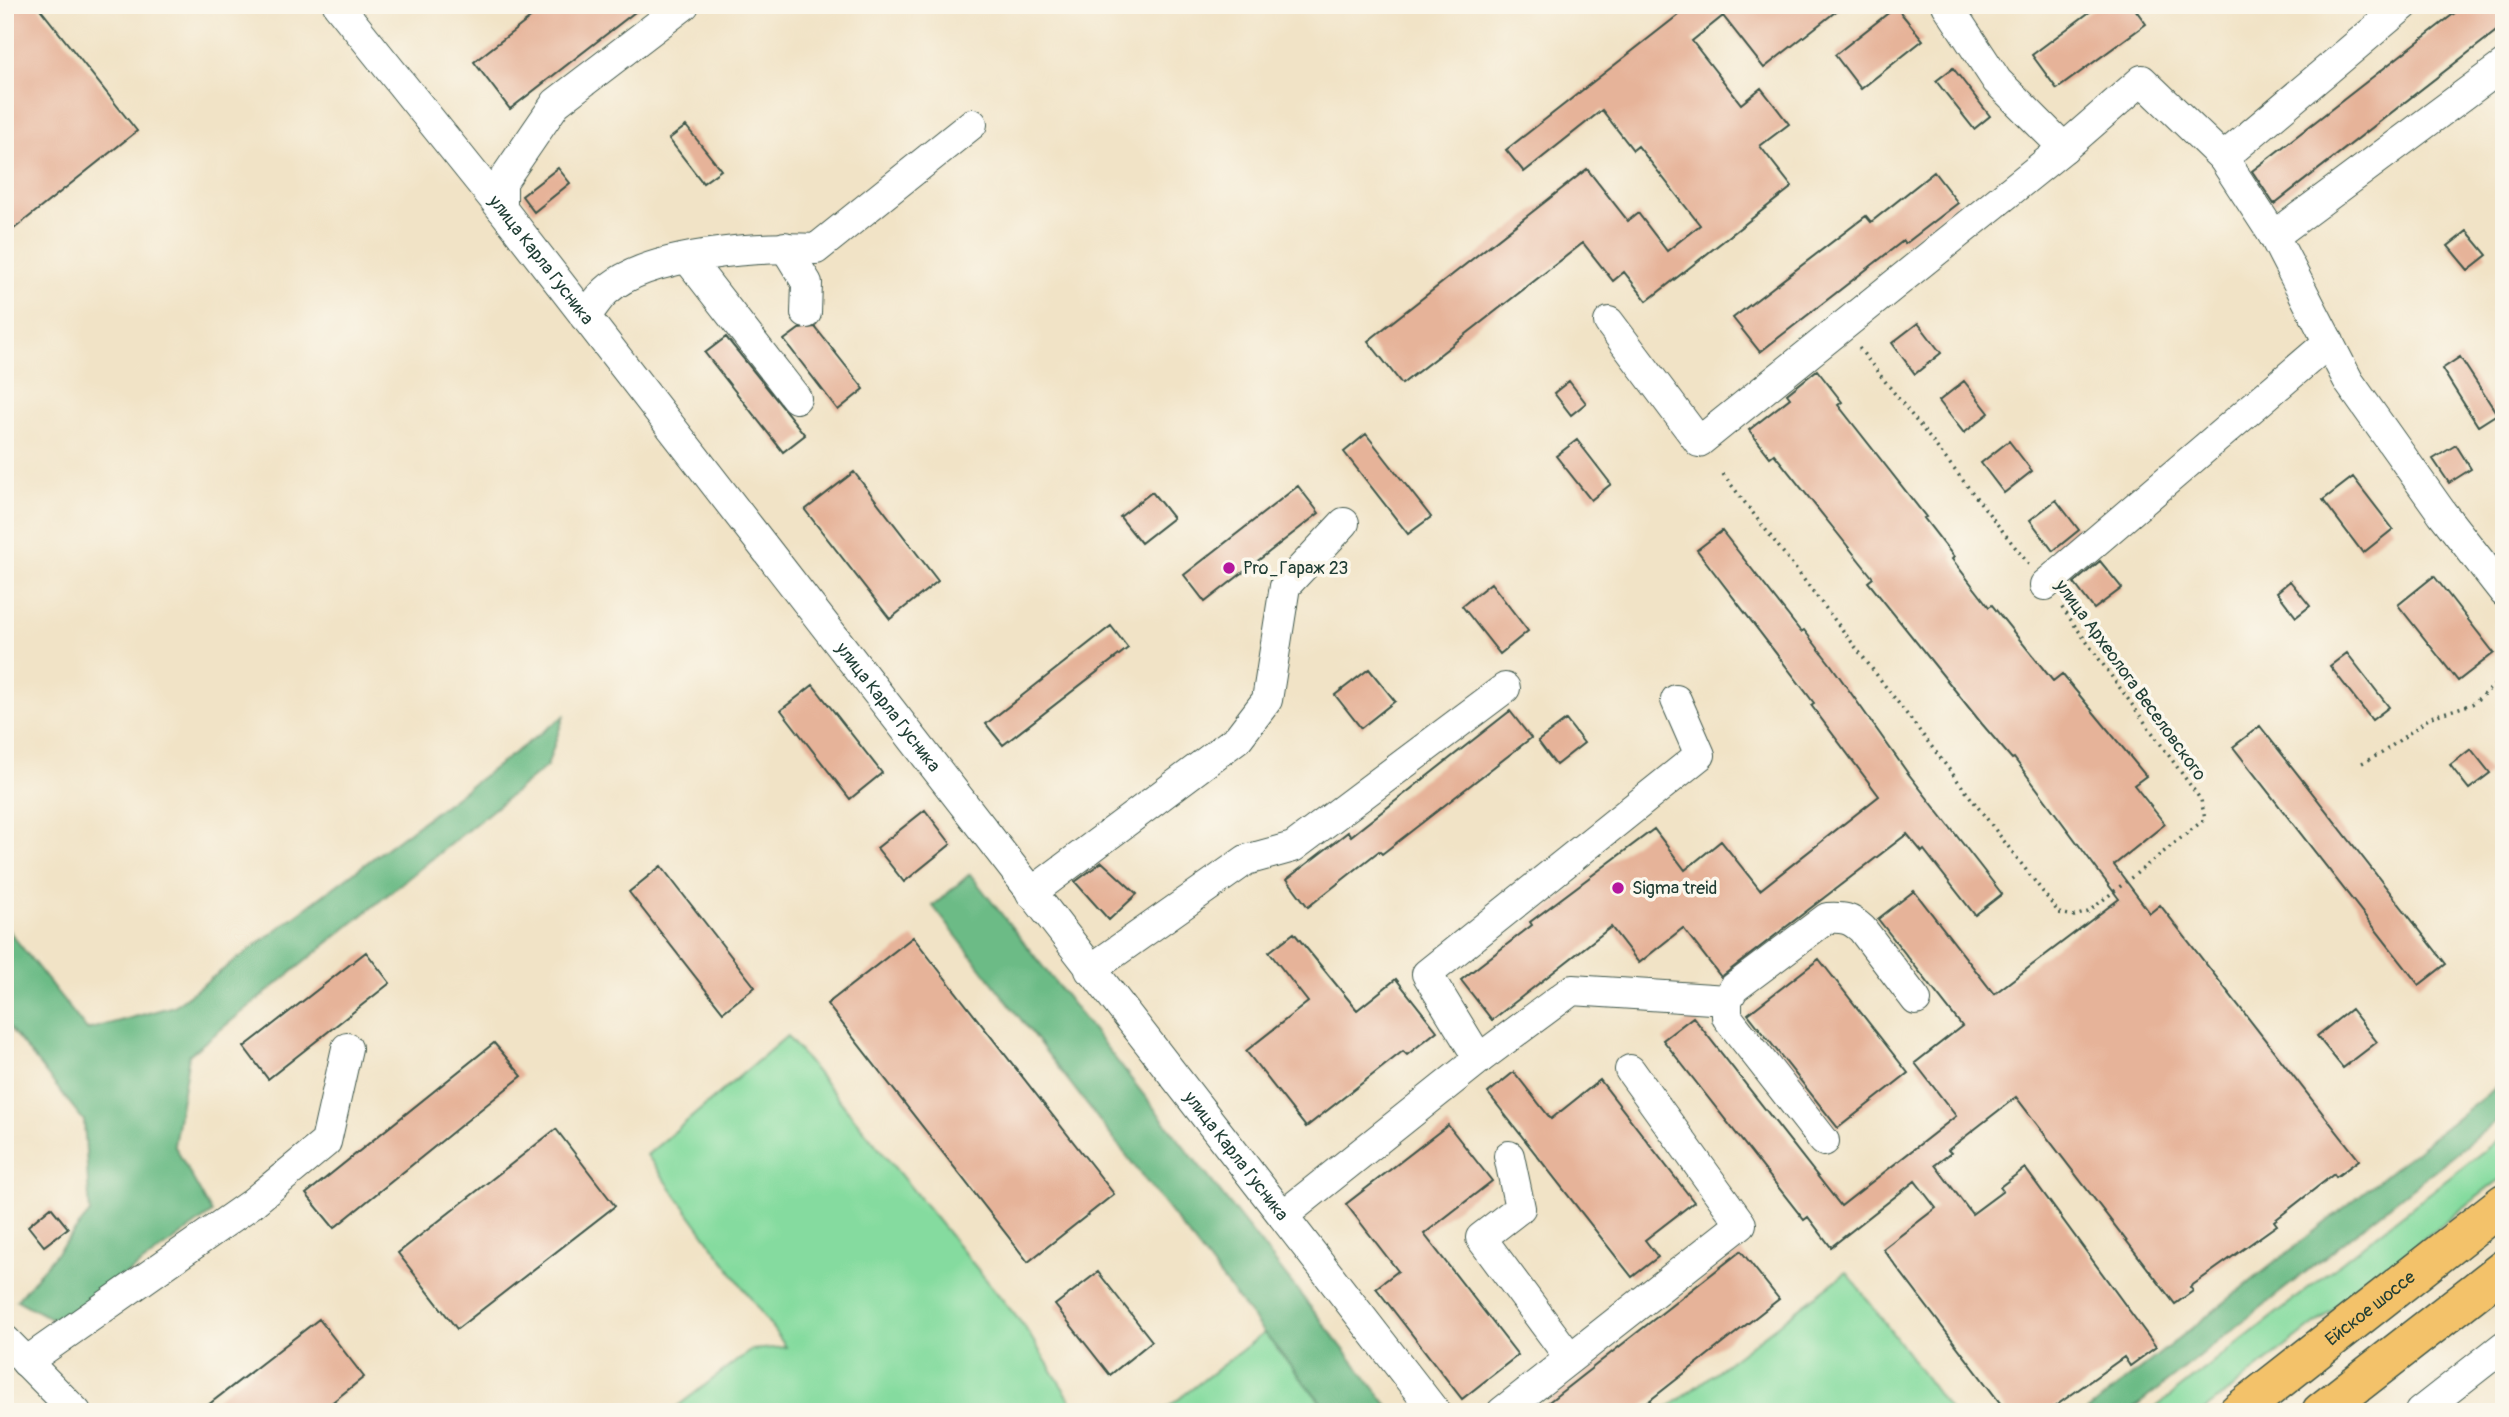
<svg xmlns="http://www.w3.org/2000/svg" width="2509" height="1417" font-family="Pangolin,sans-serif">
<rect width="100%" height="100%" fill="#fbf7ec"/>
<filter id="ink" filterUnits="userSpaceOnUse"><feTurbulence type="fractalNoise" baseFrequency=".0143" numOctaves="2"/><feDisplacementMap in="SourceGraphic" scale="14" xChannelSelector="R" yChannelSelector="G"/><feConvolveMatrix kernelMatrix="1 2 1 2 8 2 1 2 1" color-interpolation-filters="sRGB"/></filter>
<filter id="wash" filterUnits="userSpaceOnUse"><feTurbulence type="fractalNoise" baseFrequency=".00686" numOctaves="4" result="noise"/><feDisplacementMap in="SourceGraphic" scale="28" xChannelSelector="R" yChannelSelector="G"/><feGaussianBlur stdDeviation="1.57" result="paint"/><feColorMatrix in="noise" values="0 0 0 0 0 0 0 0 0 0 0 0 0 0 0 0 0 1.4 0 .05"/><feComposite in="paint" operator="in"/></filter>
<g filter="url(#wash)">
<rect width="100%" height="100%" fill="#f1e3c6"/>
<path fill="#85db9f" stroke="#528c6a" stroke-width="2" d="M787,1036L1024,1326L1078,1412H670L751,1350L786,1347L647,1155Z
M2504,1135V1176L2202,1412H2150Z
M1847,1272L1951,1412H1663Z
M1264,1333L1329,1412H1162Z"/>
<path fill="#6cbb86" stroke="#467c5d" stroke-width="2" d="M564,716L547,766L189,1055L174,1145L212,1213L59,1323L17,1300L90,1213L84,1121L5,1022V926L87,1030L174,1006Z
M970,874L1393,1412H1329L1264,1333L933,906Z
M2504,1081V1115L2129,1412H2086Z"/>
<g id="blocks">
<path fill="#e6b399" d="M5,5H37L137,131L5,236Z
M547,5H644L510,109L474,62Z
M1691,5H1844L1764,68L1723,16L1692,41L1741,104L1761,88L1789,124L1760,146L1792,187L1647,301L1624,272L1613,281L1583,243L1402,384L1368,341L1587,169L1628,221L1638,213L1667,251L1700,225L1638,146L1633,150L1602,110L1524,172L1506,150Z
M2099,5H2132L2146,24L2057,89L2032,55Z
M2465,5H2504V25L2274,204L2252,171Z
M1896,7L1923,40L1861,89L1835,55Z
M1953,68L1990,116L1974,129L1936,81Z
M686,126L721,170L703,183L669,139Z
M558,168L570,183L534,212L522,196Z
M1934,172L1958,203L1905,244L1903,241L1760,352L1733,318L1866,216L1871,222Z
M2467,231L2487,255L2468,270L2448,246Z
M1918,323L1941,353L1915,374L1892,343Z
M815,327L864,389L838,410L784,340L799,329Z
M726,337L805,435L783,452L705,353Z
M2460,357L2497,414L2478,426L2442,369Z
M1817,370L1842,402L1838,405L1926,517L1924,518L1954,557L1952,559L1989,607L1992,605L2053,681L2062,674L2146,776L2134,785L2165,824L2114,865L2150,913L2160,905L2359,1160L2336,1177L2334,1174L2274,1221L2277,1225L2190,1287L2193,1291L2175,1304L2016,1097L1948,1150L1951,1153L1935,1165L1972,1214L2003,1191L2000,1187L2025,1168L2156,1347L2130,1366L2124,1357L2047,1412H2007L1883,1249L1936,1208L1915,1181L1831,1247L1808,1217L1804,1220L1663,1040L1693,1017L1841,1206L1956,1116L1915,1063L1962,1026L1878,919L1914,891L1994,994L2119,899L2014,758L2012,759L1982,724L1868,582L1873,578L1834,529L1774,454L1770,457L1749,430L1790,398L1787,394Z
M1569,381L1586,403L1571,415L1554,393Z
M1964,381L1989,413L1964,433L1939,401Z
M1366,434L1431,517L1408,534L1344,452Z
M1577,440L1611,484L1591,500L1556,456Z
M2009,441L2032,471L2004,493L1981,463Z
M2456,445L2471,469L2449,483L2433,459Z
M854,472L938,581L890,619L805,510Z
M2353,477L2393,529L2363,553L2323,500Z
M1298,486L1319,513L1205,602L1184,575Z
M1152,492L1173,518L1141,543L1120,517Z
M2056,500L2079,530L2053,551L2030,520Z
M1722,531L1801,632L1804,630L1831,665L1907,772L2002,894L1975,915L1924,850L1922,852L1907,834L1721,977L1683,928L1639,963L1611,927L1492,1020L1461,980L1532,925L1530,922L1654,829L1685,870L1721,841L1760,890L1879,796L1811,705L1814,703L1697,550Z
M2100,561L2122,588L2094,609L2074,583Z
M2434,576L2494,653L2458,681L2398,605Z
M2290,581L2310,606L2296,617L2277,592Z
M1491,583L1528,631L1500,654L1462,606Z
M1111,626L1128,648L1003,745L986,724Z
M2347,653L2389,707L2372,720L2330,666Z
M1369,669L1395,701L1361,728L1335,695Z
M813,685L882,773L850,799L781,710Z
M1510,711L1531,738L1382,854L1379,851L1308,907L1287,879L1348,832L1351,836Z
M1566,720L1584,743L1556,765L1538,741Z
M2260,726L2446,964L2419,985L2233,747Z
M2471,749L2490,773L2469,789L2450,765Z
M925,810L951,844L904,882L877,848Z
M1102,862L1137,894L1109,920L1075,882Z
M661,866L755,987L723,1012L629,892Z
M1294,933L1357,1010L1396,979L1437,1031L1407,1055L1403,1051L1306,1127L1246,1051L1308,1002L1269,952Z
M913,937L1114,1194L1028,1262L827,1004Z
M366,952L390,983L268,1079L244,1047Z
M1819,959L1908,1073L1838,1128L1748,1014Z
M2351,1009L2377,1042L2343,1068L2317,1036Z
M494,1043L522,1076L334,1228L306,1194Z
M1514,1072L1551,1119L1600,1080L1694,1202L1645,1240L1658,1257L1632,1277L1488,1093Z
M1448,1125L1492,1181L1424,1234L1518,1355L1462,1399L1376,1288L1398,1271L1346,1204Z
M556,1129L615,1206L457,1329L398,1253Z
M51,1207L68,1228L44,1246L28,1226Z
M1741,1251L1779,1299L1635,1412H1536Z
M1098,1272L1152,1341L1110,1375L1055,1305Z
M319,1319L364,1377L320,1412H199Z"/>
</g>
</g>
<g filter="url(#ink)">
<use href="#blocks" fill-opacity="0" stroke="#3e564a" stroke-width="2"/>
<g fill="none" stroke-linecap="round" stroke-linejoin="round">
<g stroke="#3e564a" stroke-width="32">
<g id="minor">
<path id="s1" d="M338,5L502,209L1435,1412"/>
<path d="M1947,5L1997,81L2064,148L2142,80L2223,158"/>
<path d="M2404,5L2223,158L2274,236L2349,382L2442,513L2504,592"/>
<path d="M502,209V182L556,103L684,5"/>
<path d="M2274,236L2504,65"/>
<path d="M785,247L807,283L806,313"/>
<path d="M688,259L796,398"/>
<path d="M585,317C592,309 598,298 606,291C647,253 761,246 816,249L972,124"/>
<path d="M1609,322L1699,442L2064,148"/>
<path d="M2045,585L2329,342"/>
<path d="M1031,893L1238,738L1267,700L1285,586L1344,523"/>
<path d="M1090,970L1246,860L1293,847L1505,688"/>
<path d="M1479,1059L1427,974L1700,755L1676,700"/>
<path d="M1824,1141L1727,1017V1000L1734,988L1827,918C1843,917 1850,918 1862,929L1916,1000"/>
<path d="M1509,1156L1520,1208L1481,1238L1570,1358"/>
<path d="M1285,1214L1479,1059L1572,990L1727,1000"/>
<path d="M5,1340L76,1412"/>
<path d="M26,1362L251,1204L326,1142L347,1048"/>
<path d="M1502,1412L1741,1224L1630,1070"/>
<path d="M2420,1412L2504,1346"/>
</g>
</g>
<g stroke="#3e564a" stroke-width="41">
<g id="major">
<path id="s2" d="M2238,1412L2504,1203"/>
<path d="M2321,1412L2504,1269"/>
</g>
</g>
<path stroke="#3e564a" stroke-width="3.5" stroke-dasharray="2 5" stroke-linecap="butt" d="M1859,348L2030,566
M1723,474L2059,913L2074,916L2088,912L2205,819L2201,800L2060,605
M2362,763L2382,753L2431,717L2472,704L2504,677"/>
<use href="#minor" stroke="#fff" stroke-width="30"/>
<use href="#major" stroke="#f3c26a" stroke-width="38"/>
</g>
</g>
<g fill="#b5179e" stroke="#fbf7ec" stroke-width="2.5">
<circle cx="1229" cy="568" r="7"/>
<circle cx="1618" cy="888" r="7"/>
</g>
<g text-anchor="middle" stroke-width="7" stroke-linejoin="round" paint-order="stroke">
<g font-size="18" fill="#1f3d34" stroke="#fbf7ec">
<text dy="6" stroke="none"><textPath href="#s1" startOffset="326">улица Карла Гусника</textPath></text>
<text transform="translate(2131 680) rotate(54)" y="6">улица Археолога Веселовского</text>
<text dy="6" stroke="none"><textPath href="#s1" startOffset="892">улица Карла Гусника</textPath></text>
<text dy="6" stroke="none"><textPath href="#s1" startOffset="1460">улица Карла Гусника</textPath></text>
<text dy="6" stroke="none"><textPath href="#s2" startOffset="168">Ейское шоссе</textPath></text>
</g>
<g font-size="18" fill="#1f3d34" stroke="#fbf7ec" text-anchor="start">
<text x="1243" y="574">Pro_Гараж 23</text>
<text x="1632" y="894">Sigma treid</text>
</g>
</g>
<rect width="2509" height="1417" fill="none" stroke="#fbf7ec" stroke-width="28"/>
</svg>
